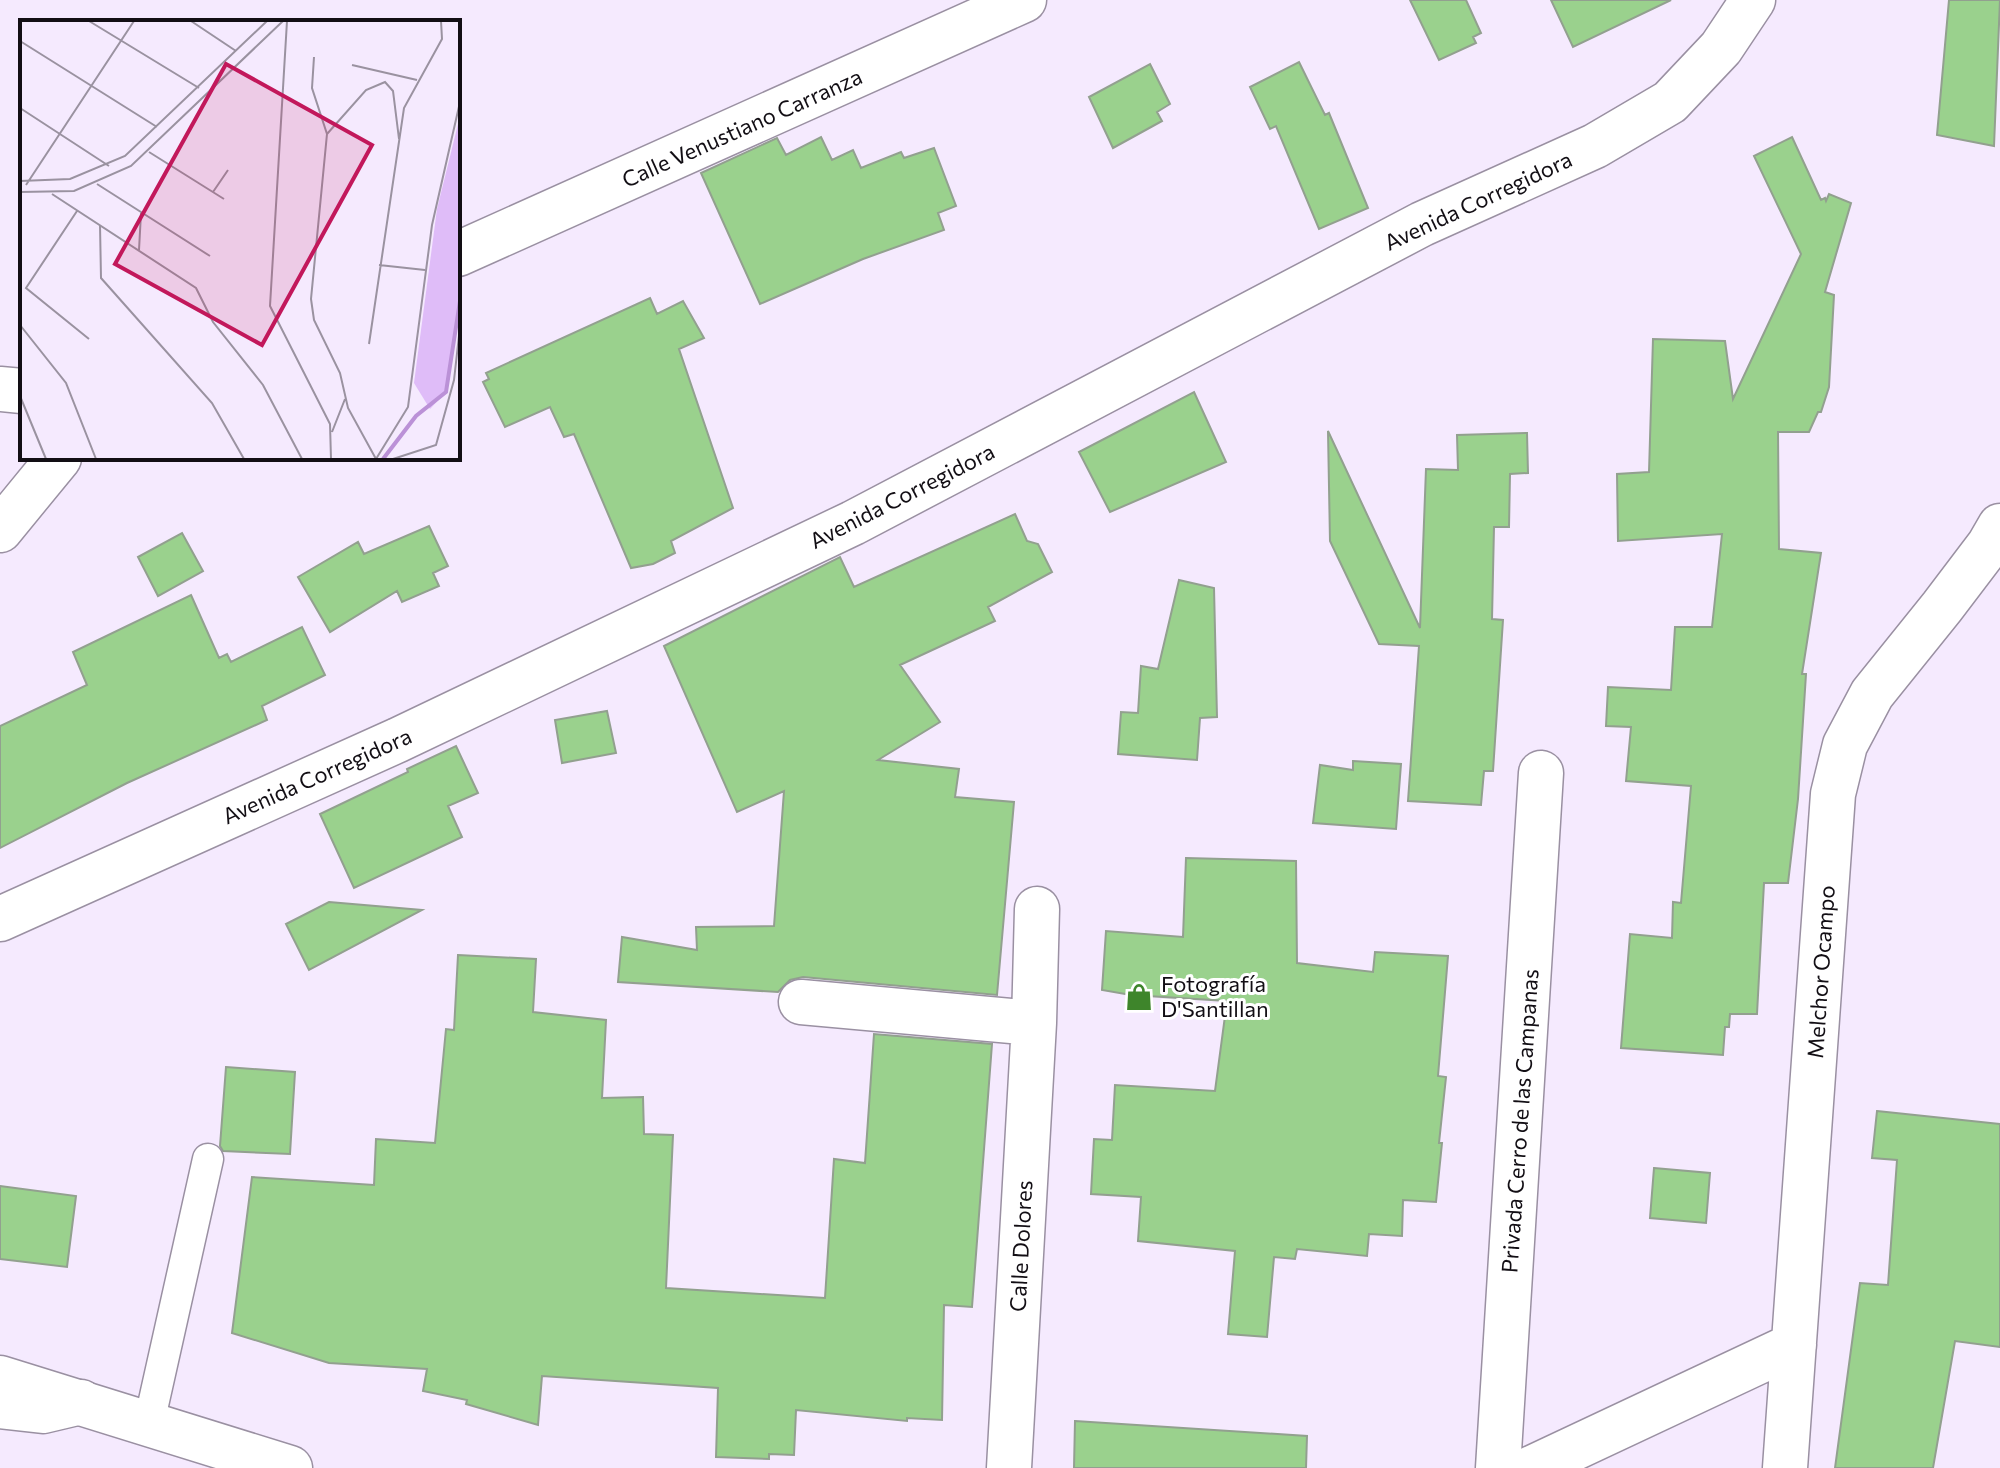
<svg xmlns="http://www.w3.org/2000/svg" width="2000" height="1468" font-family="Commissioner,sans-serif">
<rect width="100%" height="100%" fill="#f5eafe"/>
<path fill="#9ad18d" stroke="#92a08f" stroke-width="2" d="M1410,0H1466L1481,33L1473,37L1476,43L1439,60Z
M1551,0H1671L1573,47Z
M1949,0H2000L1994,146L1937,135Z
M1299,62L1325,115L1329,113L1368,208L1319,229L1276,126L1270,129L1250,87Z
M1150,64L1170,104L1157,112L1162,121L1113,148L1089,97Z
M821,137L832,160L853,150L861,168L901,152L904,158L934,148L956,206L938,213L944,230L863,259L760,304L701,173L777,138L786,155Z
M1792,137L1821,200L1825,198L1826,201L1829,194L1851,203L1825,292L1834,295L1829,387L1821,412H1818L1809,432H1778L1779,549L1821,553L1802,674H1806L1798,799L1788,883H1764L1757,1014H1730L1729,1027H1725L1723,1055L1621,1048L1630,934L1672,938L1673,902L1681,903L1691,786L1626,781L1631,727L1606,726L1608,687L1671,690L1675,627H1712L1722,534L1618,541L1617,474L1649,472L1653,339L1725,341L1733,399L1801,254L1754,156Z
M650,298L657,314L683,301L704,338L679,349L733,508L671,541L675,553L653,564L631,568L574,434L564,437L550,407L505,427L483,382L489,379L486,373Z
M1194,392L1226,462L1110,512L1079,452Z
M1328,431L1420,628L1426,469L1458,470L1457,435L1527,433L1528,473L1510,474L1509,527H1494L1492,619L1503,620L1493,771H1484L1481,805L1408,801L1419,646L1379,644L1330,541Z
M1015,514L1027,541L1038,544L1052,572L988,607L995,621L900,665L940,722L878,760L959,769L955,797L1014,802L997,995L803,977L790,980L778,992L618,982L622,937L697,950L696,927L774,926L784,791L737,812L664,646L840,557L854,587Z
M429,526L448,566L433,573L439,586L402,602L397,591L330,632L298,577L358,542L364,554Z
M182,533L203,571L158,596L138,557Z
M1179,580L1214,588L1217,717L1200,718L1197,760L1118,754L1121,712L1138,713L1141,666L1158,669Z
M191,595L219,658L227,654L231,662L302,627L325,675L262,706L267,720L127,783L0,848V726L87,685L73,652Z
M607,711L616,753L562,763L555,720Z
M456,746L478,793L448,806L462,837L354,888L320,814L408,772L407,769Z
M1353,761L1401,764L1396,829L1313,823L1320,765L1353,770Z
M1186,858L1296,861L1297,963L1373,972L1375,952L1448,956L1438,1076L1446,1077L1439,1143H1442L1436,1202L1403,1200L1402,1236L1369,1234L1367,1256L1297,1249L1295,1259L1274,1257L1267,1337L1228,1334L1235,1251L1138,1241L1141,1197L1091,1194L1094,1139L1112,1140L1115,1085L1215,1091L1227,1001L1131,995L1102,990L1106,931L1183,937Z
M329,902L422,910L309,970L286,924Z
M458,955L536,959L533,1012L606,1020L602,1098L643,1097L644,1134L673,1135L666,1288L825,1298L834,1159L865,1163L874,1034L992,1044L972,1307L944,1305L942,1420L907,1418V1421L796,1410L794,1455L769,1454V1459L716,1457L718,1388L542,1376L538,1425L466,1404L467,1400L423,1391L427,1369L329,1363L232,1333L252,1177L374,1185L376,1139L435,1143L446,1029L454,1030Z
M226,1067L295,1072L290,1154L223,1151L220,1146Z
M1877,1111L2000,1124V1347L1955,1341L1933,1468H1835L1860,1283L1888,1285L1897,1160L1872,1158Z
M1654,1168L1710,1173L1706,1223L1650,1218Z
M0,1186L76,1196L67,1267L0,1259Z
M1075,1421L1307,1436L1306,1468H1074Z"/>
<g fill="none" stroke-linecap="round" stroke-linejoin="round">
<g stroke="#9a90a2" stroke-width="33">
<path id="service" d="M149,1423L208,1159"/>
</g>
<g stroke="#9a90a2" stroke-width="47">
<path id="minor" d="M458,254L1024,0
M0,389L22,391
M0,530L59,458
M0,919L398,740L853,523L1422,224L1595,146L1670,102L1721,48L1753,0
M801,1002L1034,1023
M1009,1468L1034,1023L1037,909
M1498,1468L1541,773
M1532,1468L1794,1345
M1785,1468L1833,794L1845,745L1872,694L1942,607L1989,545L2000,526"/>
</g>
<g stroke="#9a90a2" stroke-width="47">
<path id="secondary" d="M0,1406L43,1411L81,1402"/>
</g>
<g stroke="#9a90a2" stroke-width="47">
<path id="primary" d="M0,1378L290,1468"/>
</g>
<use href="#service" stroke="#fff" stroke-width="30"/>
<use href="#minor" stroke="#fff" stroke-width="44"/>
<use href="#secondary" stroke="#fff" stroke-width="44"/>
<use href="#primary" stroke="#fff" stroke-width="44"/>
</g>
<defs>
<g id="shop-bare" transform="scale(2.16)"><path d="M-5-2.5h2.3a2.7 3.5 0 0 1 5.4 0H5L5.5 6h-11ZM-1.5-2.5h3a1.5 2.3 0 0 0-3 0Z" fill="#3e852b" stroke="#fff" stroke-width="2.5" paint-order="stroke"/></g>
</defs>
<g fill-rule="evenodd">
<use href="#shop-bare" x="1139" y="997"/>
</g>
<g text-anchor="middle" stroke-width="6" stroke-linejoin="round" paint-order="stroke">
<g font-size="22" fill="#120e14" stroke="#fff">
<text transform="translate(742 128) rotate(-24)" y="8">Calle Venustiano Carranza</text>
<text transform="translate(1478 201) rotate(-25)" y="8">Avenida Corregidora</text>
<text transform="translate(902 496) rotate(-27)" y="8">Avenida Corregidora</text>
<text transform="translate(317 776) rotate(-24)" y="8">Avenida Corregidora</text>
<text transform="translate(1821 972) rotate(-86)" y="8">Melchor Ocampo</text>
<text transform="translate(1520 1121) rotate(-86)" y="8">Privada Cerro de las Campanas</text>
<text transform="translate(1021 1246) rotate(-87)" y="8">Calle Dolores</text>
</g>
<g font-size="22" fill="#120e14" stroke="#fff" text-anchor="start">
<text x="1161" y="992">Fotografía<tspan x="1161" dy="25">D'Santillan</tspan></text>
</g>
</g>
<g transform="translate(20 20)">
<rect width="440" height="440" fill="#f5eafe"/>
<path d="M440,96V288L426,372L410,389L394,363L417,189Z" fill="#dfbcf8"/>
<path fill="none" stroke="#bb91d7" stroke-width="4" d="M363,439L396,396L426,372L440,281"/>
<path fill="none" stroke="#9a92a0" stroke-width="2" d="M69,1L179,68M171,1L216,31M267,1L250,286L310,404L311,439M0,21L137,107M294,37L292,68L307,114M332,45L397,60M0,88L89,146M129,132L204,179M0,161L50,159L105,136L247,1M77,164L190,236M6,165L114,1M0,172L54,171L111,146L263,1M193,172L208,150M32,174L176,268L193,302L243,365L282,439M57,191L6,268L69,319M80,205L81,258L192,383L224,439M119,230L121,193M359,245L405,250M0,305L46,363L76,439M349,324L384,88L422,19L421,1M0,376L26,439M312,412L325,379M356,439L328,388L320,353L294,300L291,279L307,114L346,70L365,62L373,71L379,119M356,439L388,387L412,205L440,82M373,439L416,425L434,360L440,307"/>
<path fill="#c2185b" fill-opacity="0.15" stroke="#c2185b" stroke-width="4" d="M206,44L352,125L242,325L95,244Z"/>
<rect width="440" height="440" fill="none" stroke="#120e14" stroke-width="4"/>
</g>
</svg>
